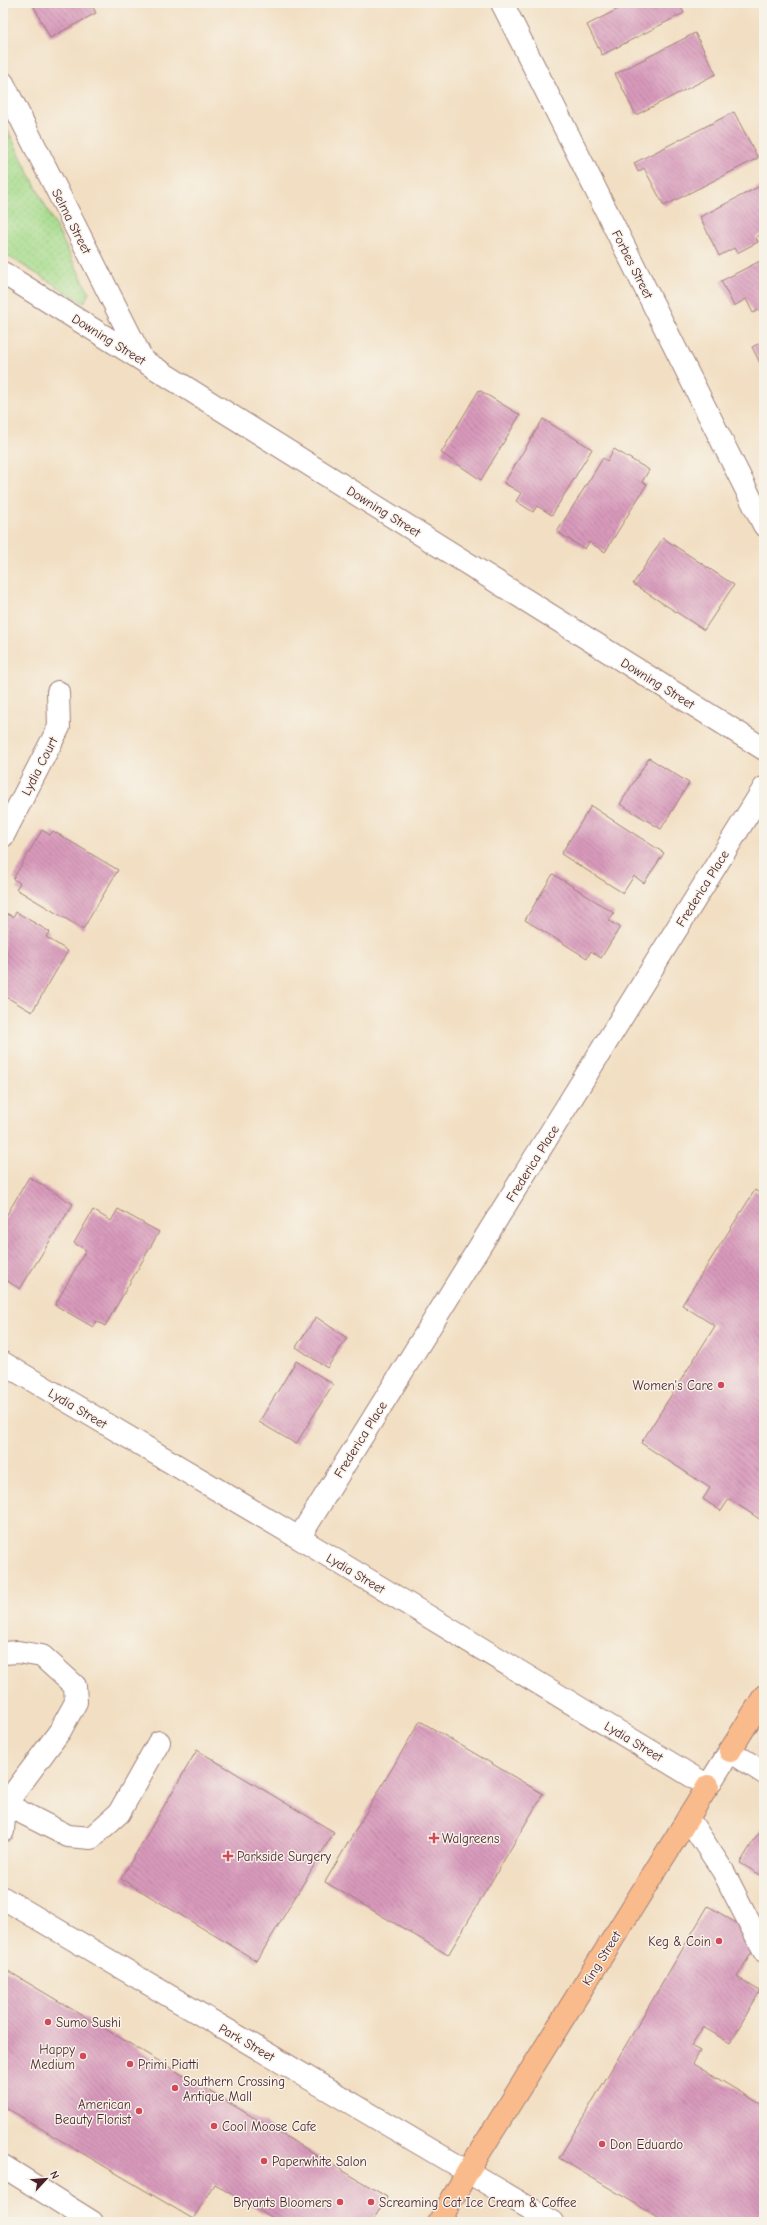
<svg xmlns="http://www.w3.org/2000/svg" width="767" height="2225" font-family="'Comic Neue',sans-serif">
<defs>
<pattern id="park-dots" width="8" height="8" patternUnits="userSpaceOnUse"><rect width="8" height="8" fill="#a6dc8d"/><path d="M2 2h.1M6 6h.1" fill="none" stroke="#90bc7a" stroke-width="1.8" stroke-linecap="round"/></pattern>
<pattern id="building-back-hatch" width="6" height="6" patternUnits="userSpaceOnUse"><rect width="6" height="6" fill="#d89abb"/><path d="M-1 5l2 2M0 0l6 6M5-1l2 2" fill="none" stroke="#b17d98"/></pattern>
</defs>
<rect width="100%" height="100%" fill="#f7f3e8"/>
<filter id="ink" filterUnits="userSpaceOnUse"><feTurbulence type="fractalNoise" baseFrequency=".025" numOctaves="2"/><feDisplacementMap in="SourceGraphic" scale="8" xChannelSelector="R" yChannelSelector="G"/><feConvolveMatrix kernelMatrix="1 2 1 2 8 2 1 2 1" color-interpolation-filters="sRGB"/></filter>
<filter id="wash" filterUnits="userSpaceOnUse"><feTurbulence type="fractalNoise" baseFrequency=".012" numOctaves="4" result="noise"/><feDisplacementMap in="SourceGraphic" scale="16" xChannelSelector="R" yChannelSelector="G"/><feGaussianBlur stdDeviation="0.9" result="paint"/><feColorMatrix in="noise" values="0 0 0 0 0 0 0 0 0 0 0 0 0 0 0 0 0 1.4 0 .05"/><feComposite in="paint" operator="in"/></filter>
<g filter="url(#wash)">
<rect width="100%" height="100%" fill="#f2dfc3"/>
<path fill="url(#park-dots)" stroke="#787e5c" d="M3,121L89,293L84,303L3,253Z"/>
<g id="blocks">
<path fill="url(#building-back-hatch)" d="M32,3H91L96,13L50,38Z
M630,3H679L684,13L602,55L587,25Z
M695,33L716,74L636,115L615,74Z
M734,112L758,158L664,206L644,168L638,172L634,163Z
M764,184V233L756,237L758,242L737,253L734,248L719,256L700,217Z
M764,259V307L753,313L746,299L734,306L721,281Z
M764,341V371L752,347Z
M479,390L520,415L481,480L441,453Z
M543,419L592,449L552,515L537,506L533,512L516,501L521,493L504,483Z
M614,449L649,470L642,482L647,484L605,552L589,542L585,549L557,532L603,458L607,461Z
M663,538L734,585L704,630L633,584Z
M649,758L689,783L661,829L620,804Z
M591,806L664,853L644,883L634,876L623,893L561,854Z
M42,830L50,835L53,831L118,870L83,929L16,889L20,883L13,879Z
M553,874L614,913L609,921L620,927L601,958L591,951L587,958L525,920Z
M4,912L13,917L16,912L50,932L46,937L68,951L32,1012L3,995Z
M29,1177L73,1204L20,1289L3,1278V1221Z
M755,1190L764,1196V1522L729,1499L721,1511L703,1499L710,1488L641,1443L715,1326L682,1305Z
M118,1209L159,1232L105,1326L96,1321L93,1327L55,1305L86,1250L74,1243L93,1210L111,1221Z
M316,1317L347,1338L327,1368L296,1347Z
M296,1361L333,1384L296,1444L259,1422Z
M420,1721L543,1794L448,1955L325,1882Z
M197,1750L334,1832L257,1961L121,1879Z
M764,1824V1877L740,1863Z
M708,1906L748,1930L755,1947L737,1977L760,1991L730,2043L703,2027L691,2046L700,2051L693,2064L764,2106L763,2222H666L559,2158Z
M3,1968L387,2197L372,2222H279L214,2184L193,2219L3,2106Z"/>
</g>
</g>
<g filter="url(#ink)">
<use href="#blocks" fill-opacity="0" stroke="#9e7f77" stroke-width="1"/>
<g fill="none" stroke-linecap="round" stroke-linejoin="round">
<g stroke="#9e7f77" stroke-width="24">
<path id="minor" d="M502,3L764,525
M3,83L142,359
M3,273L764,749
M3,836L59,727L58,692
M3,1363L299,1538L708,1786L730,1751L764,1773
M299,1538L764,788
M3,1653L18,1652L42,1656L75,1686L76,1702L60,1731L5,1805L3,1831
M3,1803L68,1836L91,1838L119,1813L159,1742
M688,1818L723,1871L764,1951
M3,1898L553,2222
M3,2166L92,2222"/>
</g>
<g stroke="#9e7f77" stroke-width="24">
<path id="major" d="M730,1751L764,1696
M439,2222L468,2171L708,1786"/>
</g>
<use href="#minor" stroke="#fff" stroke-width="22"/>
<use href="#major" stroke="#fabb8c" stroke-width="22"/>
</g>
</g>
<g fill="#d1495b" stroke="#f7f3e8" stroke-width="1.5">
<circle cx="721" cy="1385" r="4"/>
<path d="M432 1832h4v4h4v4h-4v4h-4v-4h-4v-4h4z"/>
<path d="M226 1850h4v4h4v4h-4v4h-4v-4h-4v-4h4z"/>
<circle cx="719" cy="1941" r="4"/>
<circle cx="48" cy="2022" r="4"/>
<circle cx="83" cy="2056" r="4"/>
<circle cx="130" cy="2064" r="4"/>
<circle cx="175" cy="2088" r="4"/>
<circle cx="139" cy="2111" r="4"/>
<circle cx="214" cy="2126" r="4"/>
<circle cx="602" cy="2144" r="4"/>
<circle cx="264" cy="2161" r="4"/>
<circle cx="340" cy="2202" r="4"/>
<circle cx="371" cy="2202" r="4"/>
</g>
<g text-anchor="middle" stroke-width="3" stroke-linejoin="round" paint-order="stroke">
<g font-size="13" fill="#4a1f2b" stroke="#f7f3e8">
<text transform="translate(72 221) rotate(63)" y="5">Selma Street</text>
<text transform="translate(633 264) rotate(63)" y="5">Forbes Street</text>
<text transform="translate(109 339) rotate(32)" y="5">Downing Street</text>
<text transform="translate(384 511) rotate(32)" y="5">Downing Street</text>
<text transform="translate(658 683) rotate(32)" y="5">Downing Street</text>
<text transform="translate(39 766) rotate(-63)" y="5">Lydia Court</text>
<text transform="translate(702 888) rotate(-58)" y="5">Frederica Place</text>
<text transform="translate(532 1163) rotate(-58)" y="5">Frederica Place</text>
<text transform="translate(78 1408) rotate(31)" y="5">Lydia Street</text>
<text transform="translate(360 1439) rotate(-58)" y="5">Frederica Place</text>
<text transform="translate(356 1573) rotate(31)" y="5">Lydia Street</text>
<text transform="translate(634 1741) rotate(31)" y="5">Lydia Street</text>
<text transform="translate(601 1958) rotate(-58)" y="5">King Street</text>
<text transform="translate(247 2042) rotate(30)" y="5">Park Street</text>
</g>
<g font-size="13" fill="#4a1f2b" stroke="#f7f3e8" text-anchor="start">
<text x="713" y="1390" text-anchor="end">Women's Care</text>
<text x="442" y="1843">Walgreens</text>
<text x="237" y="1861">Parkside Surgery</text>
<text x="711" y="1946" text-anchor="end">Keg &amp; Coin</text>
<text x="56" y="2027">Sumo Sushi</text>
<text x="75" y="2054" text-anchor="end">Happy<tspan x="75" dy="15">Medium</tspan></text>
<text x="138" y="2069">Primi Piatti</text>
<text x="183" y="2086">Southern Crossing<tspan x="183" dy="15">Antique Mall</tspan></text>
<text x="131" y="2109" text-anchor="end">American<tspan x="131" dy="15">Beauty Florist</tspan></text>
<text x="222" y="2131">Cool Moose Cafe</text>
<text x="610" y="2149">Don Eduardo</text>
<text x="272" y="2166">Paperwhite Salon</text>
<text x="332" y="2207" text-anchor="end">Bryants Bloomers</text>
<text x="379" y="2207">Screaming Cat Ice Cream &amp; Coffee</text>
</g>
</g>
<rect width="767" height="2225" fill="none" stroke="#f7f3e8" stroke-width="16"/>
<g transform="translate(46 2179) rotate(64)" stroke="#f7f3e8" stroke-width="3" paint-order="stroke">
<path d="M0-3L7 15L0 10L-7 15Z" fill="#4a1f2b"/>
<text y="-6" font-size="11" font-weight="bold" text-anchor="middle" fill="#4a1f2b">N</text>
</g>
</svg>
